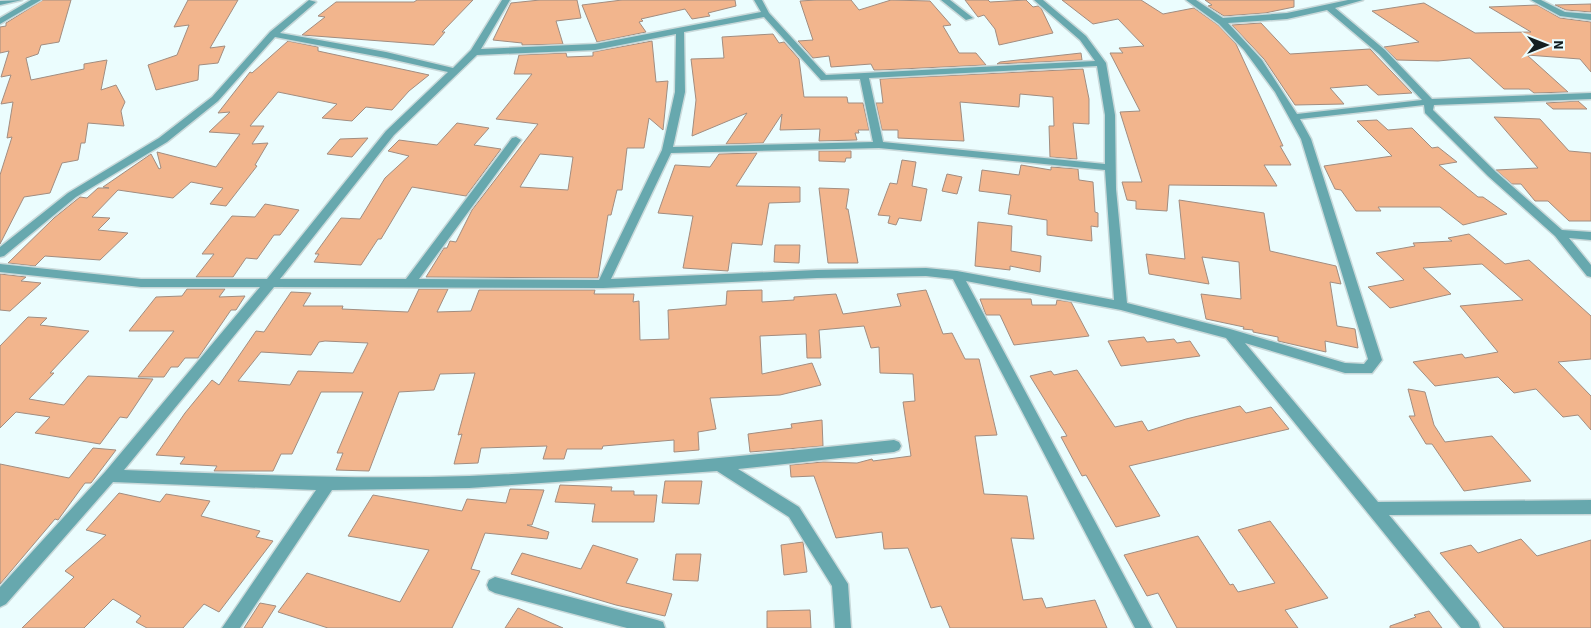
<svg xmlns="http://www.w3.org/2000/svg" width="1591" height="628" font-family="'Source Sans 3',sans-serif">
<rect width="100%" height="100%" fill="#ebfdfe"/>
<path fill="#f2b58d" stroke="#a28d80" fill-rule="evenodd" d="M43,0H71L59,42L41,45L38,54L26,58L31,80L84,69V64L107,60L101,90L116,85L125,102L121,111L124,126L88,123L85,143H81L78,160L62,163L50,193L24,197L0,244V175L12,137L7,138L13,102L1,104L11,75L1,77L9,51L0,53V27L6,26V23Z
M188,0H238L210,48L225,46L218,63L199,65L198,80L156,90L148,65L177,55L189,25L174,27Z
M417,0H473L442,32H445L434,45L302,35L325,17L318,16L336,2H414Z
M540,0H577L581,18L556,21L563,44L522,45V43L493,40L511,3Z
M622,0H735L736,6L708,13L710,16L692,19L685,9L641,19L643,21L639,22L646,32L597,42L582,5Z
M816,0H851L859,10L891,0L930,1L951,25L943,26L959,53H976L986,65L880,70H874L871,64L831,67L829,56L813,58L798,41L813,40L800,1Z
M965,0H988L990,2L1026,0L1033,7L1038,6L1041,8L1053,33L999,45L995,29L984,15L978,17Z
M1062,0H1141L1163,14L1194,8L1218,25L1236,44L1283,146H1280L1291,165H1264L1277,186L1169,185L1167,211L1136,209V201L1127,200L1122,182H1142L1120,112L1140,111L1110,53H1123L1119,48L1144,46L1118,19L1093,24Z
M1205,0H1294V7L1265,13L1224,16L1208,6L1212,5Z
M1424,3L1475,33L1531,32L1489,7L1537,5L1560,18L1591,22V72L1580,59L1527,55L1568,92L1534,93L1529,89H1504L1470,58L1438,61L1397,60L1384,47L1419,42L1372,11Z
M1591,4V12L1566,10L1555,5Z
M1261,23L1290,54L1370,49L1412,93L1378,95L1367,85L1330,88L1344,104L1295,105L1264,59L1232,25Z
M773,34L779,43L784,42L799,59L804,97H847L848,103H863L869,130H858L859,133H855L857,140L819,141L820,129L780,130L782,114L763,143L726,144L747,113L692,136L696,100L691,59L724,58L722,37Z
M288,41L318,47V51L429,75L409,91L392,110L366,107L352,121L322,118L337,104L278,92L250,126H264L252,144L268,143L255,165L257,166L226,206L210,204L223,188L191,182L173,198L118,190L92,217L110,218L98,230L128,233L100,260L45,256L35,266L8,263L54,218L80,197L87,198L98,188H109L103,187L151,154L159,169L161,168L157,152L216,167L240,134L209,132L230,112L218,113L250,72L252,73Z
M652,41L656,82L668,81L663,130L649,118L644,148H627L622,190H617L611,215H608L598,278L426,277L444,248H447L450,241L456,242L472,210L538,124L496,119L532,74H514L519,55L566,53L567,57L593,56V52ZM540,154L573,157L568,190L520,187Z
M1081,53L1082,60L997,64L1000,62Z
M1083,69L1089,99V124L1073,123L1077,159L1050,157L1049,126H1054L1053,97L1020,94L1019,107L960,102L964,141L898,138V130H882L876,103H883L880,79Z
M1578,101L1587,109H1553L1546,103Z
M1494,117L1540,119L1569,151L1591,153V221H1569L1548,201H1535L1521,184H1512L1496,170L1538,168Z
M1377,120L1388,130L1412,128L1432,148L1438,147L1457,162L1439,165L1478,197H1483L1507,214L1463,225L1440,207H1378L1381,211H1356L1341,190L1335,189L1324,166L1392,156L1357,121Z
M457,123L489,128L474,145L501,149L466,196L412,187L381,239H378L361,265L314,262L319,254H315L341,218L360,219L385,178L409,156L388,151L399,140L437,145Z
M368,138L352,157L327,154L340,139Z
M819,151H851V158H846L845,162L819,161Z
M757,153L736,186L800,187V202L769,203L762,245L732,243L728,271L683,268L693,216L658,213L675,165L710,167L719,154Z
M902,160L916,162L912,186L927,189L921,221L899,218L896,225L888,223L890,216L878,215L890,183L897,184Z
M1021,165L1051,170V167L1078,169L1079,180L1093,182L1095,212L1098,213V227L1091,226L1092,241L1047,235V220L1008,214L1011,195L979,191L982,170L1019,175Z
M947,174L962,177L957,194L942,191Z
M819,188L849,189L846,209H848L858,263H828Z
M1179,200L1264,213L1270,251L1336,266L1341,284L1330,282L1337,326L1355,329L1358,348L1325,341L1326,352L1278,341V337L1253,332V330L1243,329L1244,327L1206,319L1201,294L1241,299L1239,262L1202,257L1209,284L1149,274L1146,254L1185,259Z
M265,204L299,210L280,235H274L257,259L246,258L233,277H196L214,254H202L232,216L255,217Z
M978,222L1012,226L1011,251L1041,256L1040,272L1010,266V270L975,266Z
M1469,234L1505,264L1529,260L1591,316V359L1558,362L1591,396V430L1578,415L1563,417L1536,389L1514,393L1498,377L1435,386L1413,362L1462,354L1465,358L1498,352L1460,306L1523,300L1482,264L1423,268L1451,294L1390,308L1368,287L1404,280L1376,253L1415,246L1413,243L1452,241L1448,238Z
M775,245H800L799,263L774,262Z
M0,274L26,277L21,281L41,283L10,311L0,310Z
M187,289H225L219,297L245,296L236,310H231L198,358H185L178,367H171L164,377H138L174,331H129L156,297L182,296Z
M419,289H448L437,312L471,311L479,290H595L594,294H634L633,302L639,301L640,340L669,339L668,310L726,305L727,291L762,290V302L794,300V297L836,294L843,314L901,306L897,294L926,290L943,334L952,333L965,359H979L997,435L975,436L984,494L1027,496L1034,539L1011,538L1023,600L1042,598L1046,608L1095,600L1107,628H950L941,606L931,608L908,548L884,549L882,532L836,538L814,476L791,477L790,465L823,462L857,463L872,459L873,461L911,456L903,402L915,401L913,374L880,373L879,347L871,348L864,326L819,330L821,358H807L806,334L760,336L762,374L812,363L821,385L780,395L710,398L716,429L698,432L699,450L674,452V440L603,446L602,449H567L564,459H543L547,446L481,448L478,463L454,464L462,434L458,435L475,373L440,374L434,390L399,392L369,471L336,470L343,453H337L363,392H321L292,454H281L273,471H214L217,466L180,464L185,457L156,455L185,413L212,380L219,385L256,331L264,332L291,292L311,293L303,306H343L342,309L408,312ZM325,341L368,343L353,373L298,371L290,385L238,381L261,352L311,355L319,342Z
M980,299H1031L1032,305H1056L1057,300L1071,302L1089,336L1014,345L1000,315H986Z
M28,317L47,318L40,325L89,331L50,373H54L29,399L64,405L88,376L153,379L127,418L120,417L100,444L35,433L50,417L16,412L0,428V346Z
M1144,337L1147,342L1174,339L1177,343L1190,341L1200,356L1121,366L1108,341Z
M1077,370L1115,427L1142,421L1148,431L1186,419L1240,406L1246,413L1271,407L1289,429L1129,466L1160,516L1116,527L1086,475L1082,476L1061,437L1067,436L1030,376L1051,371L1054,375Z
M1408,389L1425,392L1434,425L1445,442L1492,436L1531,481L1464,491L1432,444H1426L1409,416H1415Z
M822,420L823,446L750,452L748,434L792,428L791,424Z
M93,448L116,450L91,483H85L58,520L55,519L0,584V464L69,478Z
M665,481H702L699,504L662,503Z
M560,485L612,487L611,491H634V495H657L654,522H592L595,504L555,502Z
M510,489L544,490L532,525H527L549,532L547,539L485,533L471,569L480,571L452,628H328L278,612L307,573L400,602L429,550L348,536L373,495L462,511L467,499L506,503Z
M119,493L160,502L166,494L210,501L201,516L260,531L256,537L273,541L219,612L204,604L183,628H147L136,622L141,616L113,599L84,628H22L74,577L65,571L106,535L86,530Z
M1270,521L1328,598L1285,610L1298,628H1177L1158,593L1147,596L1124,555L1198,536L1230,585L1233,584L1238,592L1275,583L1238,530Z
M1521,539L1537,556L1591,540V628H1504L1440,553L1471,545L1478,553Z
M803,542L807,572L784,575L781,545Z
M593,545L638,559L626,583L672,594L665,616L616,605L511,574L522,553L581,569Z
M676,554H701L698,581L673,580Z
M260,603L276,606L262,628H244Z
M518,608L563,628H505Z
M810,610L811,628H767V611Z
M1429,611L1442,628H1390V626L1416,617L1414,615Z"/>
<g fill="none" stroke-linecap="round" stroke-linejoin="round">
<g stroke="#c9d9da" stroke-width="3">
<path id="minor" d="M22,0L0,5V1Z
M31,0H41L0,24V18Z
M309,0L316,2L280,33L386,52L453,68L471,50L502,0H510L481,49L595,44L761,12L754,0H762L769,13L826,75L1095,61L1080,40L1034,0H1043L1086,36L1106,63L1115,115L1116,189L1127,303L1230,329L1345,363L1364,364L1368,359L1301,139L1275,92L1244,50L1219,24L1186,0H1196L1223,18L1287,13L1348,0H1363L1335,8L1385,50L1432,99L1591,93V99L1434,105L1433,110L1496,172L1562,230L1591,232V240L1569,238L1591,265V277L1587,276L1555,236L1488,176L1425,113L1424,105L1300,119L1311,139L1382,360L1372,373H1345L1245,343L1378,502L1591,500V514L1389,515L1478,622L1480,628H1461L1226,338L1121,310L966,281L1152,628H1135L953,279L926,276L817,278L603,288L274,287L124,470C239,474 354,480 469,476C611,470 753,455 894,440L899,442L901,446L899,450L894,452L738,469L799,507L848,584L851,628H835L832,586L789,517L717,471L469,488L332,490L240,628H222L316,490L113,482L6,604L0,607V587L105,472L260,287H141L0,272V264L141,279H267L386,131L448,72L386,58L275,37L218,101L167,142L76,197L4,256L0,257V247L68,193L159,138L212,97L270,32ZM1327,10L1379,54L1422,100L1297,114L1262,60L1228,23L1287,19ZM764,17L821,80L860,79L873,142L673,147L685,92L684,32ZM676,34L675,92L662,150L599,280L419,279L521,140L516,137L512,138L406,279H280L394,135L477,55L595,50ZM1097,66L1105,115V164L883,142L869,78ZM879,148L1105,170L1114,300L957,271L926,268L817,270L611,279L671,153Z
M941,0H950L973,18L966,20Z
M1531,0H1541L1565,12L1591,14V20L1560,16Z
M495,577L657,620L663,622L665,628H627L495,593L489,590L487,585L489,580Z"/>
</g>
<use href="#minor" fill="#67a8ae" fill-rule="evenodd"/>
</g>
<g transform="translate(1546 45) rotate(90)" stroke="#ebfdfe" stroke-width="4" paint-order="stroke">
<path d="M0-4L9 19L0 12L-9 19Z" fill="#141f20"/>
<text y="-8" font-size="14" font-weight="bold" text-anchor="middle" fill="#141f20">N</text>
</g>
</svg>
